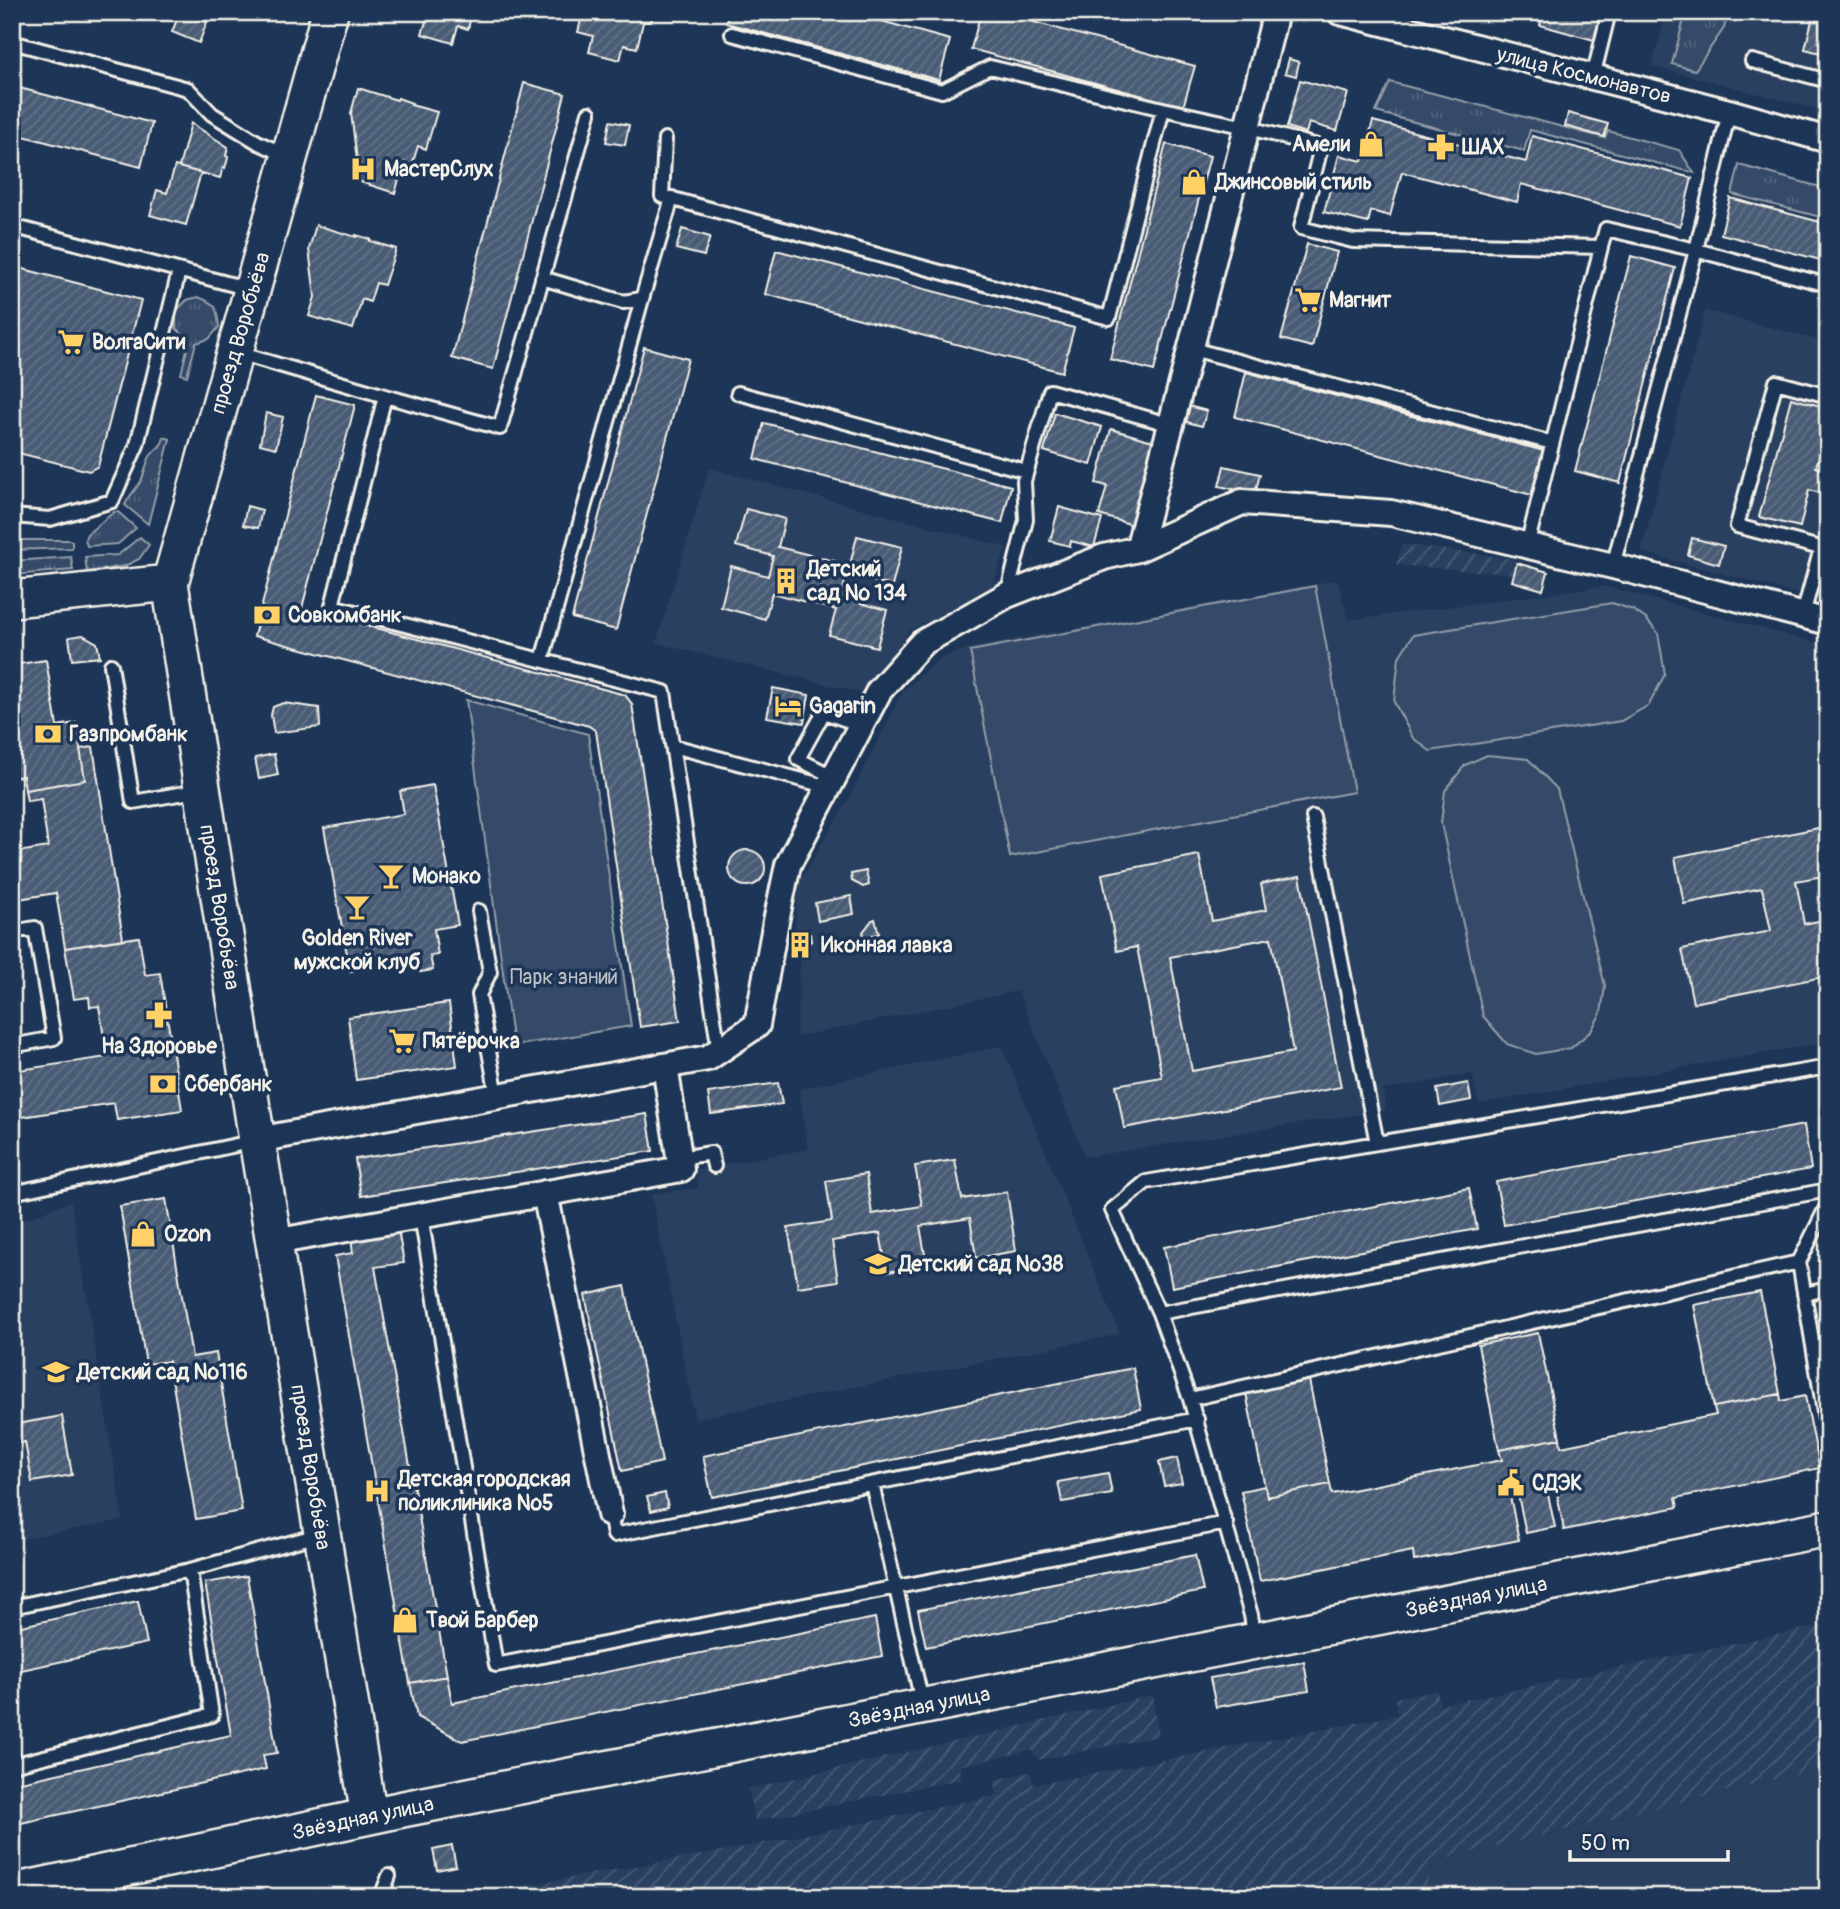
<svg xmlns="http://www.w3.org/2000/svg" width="1840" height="1909" font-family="Pangolin,sans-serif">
<defs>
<pattern id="industrial-furrows" width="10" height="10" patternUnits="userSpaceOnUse" patternTransform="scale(1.75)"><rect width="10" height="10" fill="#2a4060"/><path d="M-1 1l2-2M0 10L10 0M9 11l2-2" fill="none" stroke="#4a5c77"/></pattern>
<pattern id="grass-tufts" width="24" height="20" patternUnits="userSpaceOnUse" patternTransform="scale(1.75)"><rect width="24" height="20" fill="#354a67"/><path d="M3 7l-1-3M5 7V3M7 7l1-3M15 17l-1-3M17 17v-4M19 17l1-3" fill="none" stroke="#53657d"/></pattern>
<pattern id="building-hatch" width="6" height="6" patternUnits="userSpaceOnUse" patternTransform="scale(1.75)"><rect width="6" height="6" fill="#485b74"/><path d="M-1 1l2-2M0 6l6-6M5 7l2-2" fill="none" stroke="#637388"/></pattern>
</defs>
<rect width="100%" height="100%" fill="#1d3557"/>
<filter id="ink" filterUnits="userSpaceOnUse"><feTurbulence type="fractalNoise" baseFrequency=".0143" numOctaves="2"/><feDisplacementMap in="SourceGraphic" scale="14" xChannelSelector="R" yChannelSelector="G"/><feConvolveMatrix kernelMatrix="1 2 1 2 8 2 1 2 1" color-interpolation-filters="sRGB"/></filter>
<g filter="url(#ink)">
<path fill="#2a4060" d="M1667,12H1828V112L1652,66Z
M1705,310L1828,343V602L1641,552Z
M709,468L1006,547L992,588L910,630L862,693L656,643Z
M1337,580L1349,620L1605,586L1828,646V1042L1479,1104L1472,1074L1383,1090L1386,1110L1085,1157L1018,991L796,1037L801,950H794L792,936H795L798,884L847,802L903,691L941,658L969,648Z
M1002,1046L1120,1334L695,1419L651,1194L698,1188L697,1169L808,1149L799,1089Z
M71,1201L123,1520L12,1541V1224Z
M1828,1768V1897H1426L1428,1885V1863L1806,1772Z"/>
<path fill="url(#industrial-furrows)" d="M1402,544L1515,559L1513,574L1396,565Z
M1828,1624V1768L1806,1772L1428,1863V1885L1426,1897H460L745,1847L997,1795L994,1780L1030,1772L1034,1785L1397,1715L1395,1698L1437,1690L1440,1705Z
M1153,1695L1159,1736L1039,1760L1031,1750L960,1766L961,1779L755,1821L748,1789Z"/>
<path fill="url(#grass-tufts)" stroke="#949ea8" stroke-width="2" d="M1686,12H1728L1724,28L1695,70L1672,64Z
M1390,82L1605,138L1608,131L1679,150L1694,173L1530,130L1524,151L1376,112Z
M1739,165L1828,189V219L1732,194Z
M198,297C217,304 217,307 219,327L209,339L196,343L187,376L181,374L189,341L176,328V311L187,300Z
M164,437L170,439L148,524L125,505C129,496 136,489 141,481C145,473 146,462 151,455C157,447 162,447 164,437Z
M114,512H118L136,528L118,544L87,546L85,539L87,534Z
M140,537L149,545L139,559L125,566L87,572L85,557L118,555Z
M12,540H69L72,541V548L12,550Z
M71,557L73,570L12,575V561Z"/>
<path fill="#354a67" stroke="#949ea8" stroke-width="2" d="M1315,586L1354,792L1010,857L970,651Z
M1612,603L1633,610L1646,619L1658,633L1665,674L1649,705L1621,721L1430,751L1413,738L1394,702L1399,657L1413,635Z
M466,700L588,734L631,1026L513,1046Z
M1487,755L1528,759L1557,789L1605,986L1601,1013L1591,1031L1571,1048L1536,1054L1507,1044L1483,1016L1441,823L1445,791L1465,765Z"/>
<path fill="url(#building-hatch)" stroke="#f4f1e8" stroke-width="2" fill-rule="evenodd" d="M180,12L207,22L199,43L172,32Z
M420,12H472L468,29L458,26L453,43L422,34L427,18L419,15Z
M583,12H654L651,22H643L637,48L624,45L620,60L589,52L593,36L578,32Z
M729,12H849L950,40L939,80L726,23Z
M981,12H997L1195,66L1183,107L971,49Z
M1543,12H1601L1594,40L1540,25Z
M1814,12H1828V55L1805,49Z
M1289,59L1299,62L1296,76L1285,73Z
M1300,80L1348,93L1337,131L1309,123L1306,133L1287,127Z
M524,83L565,94L493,369L452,358Z
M12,86L152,123L141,167L12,133Z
M358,88L397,100L398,98L412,103L411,105L437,112L426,149L418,146L412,165L404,163L395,193L351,179L357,160L351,113Z
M1568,113L1608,124L1604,137L1565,126Z
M610,121L629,125L625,145L606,142Z
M1373,121L1526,162L1532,136L1692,178L1680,226L1521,184L1517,202L1402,172L1390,216L1371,211L1368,223L1324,212L1339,155L1362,161Z
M191,123L228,147L226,156L228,157L227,162L225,168L223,167L220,178L179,167Z
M1166,144L1210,156L1154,371L1110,359Z
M175,166L201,173L186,225L150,215L157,190L167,193Z
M1730,198L1828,224V262L1721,234Z
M316,225L356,237V235L370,239V241L396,249L384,285L376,283L370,302L362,299L353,329L309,316L315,297L309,249Z
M682,229L710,237L704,256L676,249Z
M1307,244L1337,252L1312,347L1281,339Z
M776,250L1074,328L1062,372L765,294Z
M1631,256L1675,268L1620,483L1575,471Z
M12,266L141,300L98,466L89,471L15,452L12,455Z
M644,347L688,359L616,630L572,618Z
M1246,372L1544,451L1532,495L1235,417Z
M316,395L355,405L302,608L625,695L632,704L680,1021L640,1027L596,731L589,726L254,636Z
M1791,398L1828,408V425L1816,467L1828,471V495L1809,490L1800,527L1759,517Z
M1188,406L1207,411L1202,426L1183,421Z
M266,413L283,417L276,448L260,444Z
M1055,413L1102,427L1091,465L1044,451Z
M764,423L1011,486L1002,523L755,459Z
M1111,429L1156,442L1133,525L1099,515L1107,486L1096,483Z
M1224,466L1260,474L1255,494L1219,486Z
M247,506L262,510L258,528L243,525Z
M1059,507L1102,519L1094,547L1071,541L1070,546L1050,541Z
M746,509L785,519L778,547L850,565L857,536L902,547L892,586L847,574L841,598L887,610L877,647L829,635L836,610L772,593L765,619L721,607L731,566L768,576L773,556L736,546Z
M1692,538L1724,546L1719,564L1688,555Z
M1517,563L1548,572L1543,590L1512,581Z
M83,635L97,643L100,657L72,660L69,637Z
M46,660L57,726L76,723L85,780L25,790L23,776L12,778V665Z
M773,688L809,695L804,723L767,717Z
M283,703L319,708L320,727L274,733L271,715L273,707Z
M93,747L123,939L65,948L56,893L12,900V853L48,847L41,799L27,801L25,790L85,780L80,749Z
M274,754L278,775L259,779L255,758Z
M433,785L458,925L434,929L438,955L430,956L433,970L420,972L418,959L350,971L324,828L404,814L400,791Z
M1828,826V875L1796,881L1804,924L1828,919V976L1693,1003L1682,949L1771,931L1762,888L1684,904L1675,857Z
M729 868a18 18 0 1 1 36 0a18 18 0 1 1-36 0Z
M1199,855L1212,921L1266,910L1261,884L1300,876L1341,1087L1124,1128L1116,1085L1162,1077L1137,947L1117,951L1102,874ZM1271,938L1293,1052L1192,1071L1170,957Z
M866,871L869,885L863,887L852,881L851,874Z
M851,896L854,914L818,921L815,903Z
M875,919L879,934L864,937L863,932L872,920Z
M810,934L811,941L801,949L794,950L792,936Z
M139,937L145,975L160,973L182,1110L117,1120L114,1103L15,1118L12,1104V1071L107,1057L99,1006L90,1007L89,997L74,999L65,948Z
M449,1003L457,1066L356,1080L348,1017Z
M778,1083L782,1104L711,1114L708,1093Z
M1468,1083L1471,1100L1440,1106L1437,1089Z
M647,1114L653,1151L361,1196L355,1159Z
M1804,1125L1811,1169L1504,1225L1496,1182Z
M955,1160L962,1199L1007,1192L1016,1251L976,1258L970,1218L920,1226L927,1266L887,1272L880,1233L832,1241L838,1281L798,1287L788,1228L832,1221L826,1181L866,1174L872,1214L922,1206L915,1166Z
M1469,1188L1477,1229L1172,1287L1164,1247Z
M166,1199L192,1357L216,1353L242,1511L196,1519L169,1361L146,1364L120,1206Z
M398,1230L404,1263L375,1267L447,1676L410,1683L335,1256L353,1253L351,1238Z
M625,1286L662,1462L622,1471L585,1295Z
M1760,1292L1780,1394L1714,1407L1694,1305Z
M1538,1333L1560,1438L1499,1450L1478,1345Z
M1133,1368L1141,1409L712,1497L703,1456Z
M1309,1380L1330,1484L1267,1497L1246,1393Z
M1780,1394L1781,1401L1805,1396L1820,1468L1676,1498L1678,1507L1564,1530L1556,1488L1547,1490L1555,1527L1526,1533L1518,1495L1510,1496L1519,1540L1414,1561L1413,1551L1260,1581L1241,1491L1265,1486L1267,1497L1330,1484L1332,1494L1502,1460L1499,1450L1560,1438L1561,1447L1716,1415L1714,1407Z
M12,1396L17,1424L62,1416L72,1475L32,1482L25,1442L12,1444Z
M1177,1458L1182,1483L1164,1486L1159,1462Z
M1108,1473L1112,1494L1062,1502L1058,1482Z
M665,1493L668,1507L651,1511L647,1497Z
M1195,1555L1203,1591L926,1647L918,1610Z
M247,1576L277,1753L263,1755L266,1769L12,1825V1784L231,1735L205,1583Z
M138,1601L147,1643L12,1672V1628Z
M875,1618L882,1656L462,1741L417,1717L410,1683L447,1676L452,1703Z
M1304,1662L1309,1691L1216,1707L1210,1678Z
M452,1846L456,1866L437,1870L433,1850Z"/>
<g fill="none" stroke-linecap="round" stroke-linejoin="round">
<g stroke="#f4f1e8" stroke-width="18">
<path id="service" d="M732,34L942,91L990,67L1163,109L1246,127L1321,147L1301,228L1353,241L1601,247L1606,229L1696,250L1613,566
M12,42L188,89L212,114L259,143L286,155
M1752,61L1828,81
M1593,77L1609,12
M1729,112L1696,250L1828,285
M665,139L662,196L1109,318L1163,109
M12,226L249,289
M542,278L623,302L642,299L672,198
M1192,349L1552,443
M238,353L385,396L332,606L664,692L719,1051
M738,393L1026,471
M385,396L500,428L589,113
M1828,396L1776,382L1737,526L1828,550
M12,516L50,519L112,501L137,445L179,271
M1527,546L1601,247
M1007,595L1026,520L1024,481L1050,391L1172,425
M1803,615L1821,548
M542,660L642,299
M111,665L133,802L202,790
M673,746L829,787
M834,777L798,759L824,712L861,725
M1313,817L1377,1143
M479,911L490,972L479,995L497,1096
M12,932L35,928L54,1038L12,1046
M680,1158L711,1153L714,1166
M12,1193L255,1141
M1828,1204L1799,1262L1828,1436
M421,1216L496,1665L1226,1523
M1804,1294L1828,1289
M1159,1313L1828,1190
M1190,1399L1799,1262
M872,1484L923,1706
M610,1514L614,1535L1197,1419
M12,1607L190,1570L322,1534
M1255,1640L1251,1615L1190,1399L1159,1313L1112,1210L1146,1182L1828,1067
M12,1765L212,1715L190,1570
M381,1897L389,1876"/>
</g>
<g stroke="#f4f1e8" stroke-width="30">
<path id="minor" d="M1340,12L1729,112L1828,140
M1138,549C1186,371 1231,191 1276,12
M257,1140L708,1058L757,1025L775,926L788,865L879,691L922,643L1007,595L1104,557L1138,549L1242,502L1391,513L1613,566L1828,622
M545,1193L610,1514
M274,1242L681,1169L665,1066"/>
</g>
<g stroke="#f4f1e8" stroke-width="40">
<path id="secondary" d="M330,12L170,583L257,1140L369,1816
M12,599L170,583
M12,1892L403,1809L1828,1528"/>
</g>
<use href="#service" stroke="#1d3557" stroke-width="12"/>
<use href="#minor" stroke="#1d3557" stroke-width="24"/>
<use href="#secondary" stroke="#1d3557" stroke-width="35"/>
</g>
</g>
<defs>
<g id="shop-bare" transform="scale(2.1)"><path d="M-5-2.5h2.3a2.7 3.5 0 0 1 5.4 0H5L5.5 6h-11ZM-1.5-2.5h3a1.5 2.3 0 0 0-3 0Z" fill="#ffd166" stroke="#1d3557" stroke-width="2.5" paint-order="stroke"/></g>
<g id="pharmacy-bare" transform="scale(2.1)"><path d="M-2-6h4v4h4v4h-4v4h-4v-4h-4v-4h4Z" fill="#ffd166" stroke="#1d3557" stroke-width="2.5" paint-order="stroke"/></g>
<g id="hospital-bare" transform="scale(2.1)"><path d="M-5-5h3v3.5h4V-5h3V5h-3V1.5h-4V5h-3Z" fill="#ffd166" stroke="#1d3557" stroke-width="2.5" paint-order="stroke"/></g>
<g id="supermarket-bare" transform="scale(2.1)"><path d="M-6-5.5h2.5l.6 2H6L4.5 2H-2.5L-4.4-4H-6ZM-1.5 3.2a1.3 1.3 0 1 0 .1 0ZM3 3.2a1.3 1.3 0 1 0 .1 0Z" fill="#ffd166" stroke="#1d3557" stroke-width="2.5" paint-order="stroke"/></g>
<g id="building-bare" transform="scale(2.1)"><path d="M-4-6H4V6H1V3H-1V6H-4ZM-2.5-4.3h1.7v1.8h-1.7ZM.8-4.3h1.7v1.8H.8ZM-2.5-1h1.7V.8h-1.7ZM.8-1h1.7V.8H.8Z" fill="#ffd166" stroke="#1d3557" stroke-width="2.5" paint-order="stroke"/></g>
<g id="bank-bare" transform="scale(2.1)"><path d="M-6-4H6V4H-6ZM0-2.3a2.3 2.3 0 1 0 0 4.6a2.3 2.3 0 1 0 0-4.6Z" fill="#ffd166" stroke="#1d3557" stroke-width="2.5" paint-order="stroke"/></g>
<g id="hotel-bare" transform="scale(2.1)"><path d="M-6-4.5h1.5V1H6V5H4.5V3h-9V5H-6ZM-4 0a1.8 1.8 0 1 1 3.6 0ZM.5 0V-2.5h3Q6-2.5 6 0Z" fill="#ffd166" stroke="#1d3557" stroke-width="2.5" paint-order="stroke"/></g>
<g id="bar-bare" transform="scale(2.1)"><path d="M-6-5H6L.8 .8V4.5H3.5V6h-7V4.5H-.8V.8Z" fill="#ffd166" stroke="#1d3557" stroke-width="2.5" paint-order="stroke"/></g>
<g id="school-bare" transform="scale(2.1)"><path d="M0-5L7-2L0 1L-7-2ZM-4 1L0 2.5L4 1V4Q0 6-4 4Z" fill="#ffd166" stroke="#1d3557" stroke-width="2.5" paint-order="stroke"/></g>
<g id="civic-bare" transform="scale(2.1)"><path d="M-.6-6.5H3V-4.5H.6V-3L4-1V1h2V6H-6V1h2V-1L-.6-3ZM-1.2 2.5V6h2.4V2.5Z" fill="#ffd166" stroke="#1d3557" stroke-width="2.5" paint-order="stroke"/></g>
</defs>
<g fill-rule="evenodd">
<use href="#shop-bare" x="1371" y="144"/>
<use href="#pharmacy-bare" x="1441" y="147"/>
<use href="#hospital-bare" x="363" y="169"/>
<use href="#shop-bare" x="1194" y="182"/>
<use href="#supermarket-bare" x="1308" y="300"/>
<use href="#supermarket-bare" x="71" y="342"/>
<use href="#building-bare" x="786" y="581"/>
<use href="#bank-bare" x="267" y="615"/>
<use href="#hotel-bare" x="788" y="706"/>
<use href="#bank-bare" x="48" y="734"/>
<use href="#bar-bare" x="391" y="876"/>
<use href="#bar-bare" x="357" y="907"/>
<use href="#building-bare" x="800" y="945"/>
<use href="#pharmacy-bare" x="159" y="1015"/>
<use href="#supermarket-bare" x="402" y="1041"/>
<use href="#bank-bare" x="163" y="1084"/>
<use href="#shop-bare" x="143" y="1234"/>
<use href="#school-bare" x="878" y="1264"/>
<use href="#school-bare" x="56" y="1372"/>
<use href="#civic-bare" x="1511" y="1483"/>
<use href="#hospital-bare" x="377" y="1491"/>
<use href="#shop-bare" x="405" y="1620"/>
</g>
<g text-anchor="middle" stroke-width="7" stroke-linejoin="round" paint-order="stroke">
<g font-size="21" fill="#f4f1e8" stroke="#1d3557">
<text transform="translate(1584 75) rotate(14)" y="7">улица Космонавтов</text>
<text transform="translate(240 333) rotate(-74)" y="7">проезд Воробьёва</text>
<text transform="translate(220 907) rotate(81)" y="7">проезд Воробьёва</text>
<text transform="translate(311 1467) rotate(81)" y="7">проезд Воробьёва</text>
<text transform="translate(1476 1597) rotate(-11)" y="7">Звёздная улица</text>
<text transform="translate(919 1707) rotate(-11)" y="7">Звёздная улица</text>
<text transform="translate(363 1818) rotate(-12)" y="7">Звёздная улица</text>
</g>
<g font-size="21" font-weight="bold" fill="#f4f1e8" stroke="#1d3557" text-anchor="start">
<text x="1350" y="151" text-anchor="end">Амели</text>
<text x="1462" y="154">ШАХ</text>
<text x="384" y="176">МастерСлух</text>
<text x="1215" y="189">Джинсовый стиль</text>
<text x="1329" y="307">Магнит</text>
<text x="92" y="349">ВолгаСити</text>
<text x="807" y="576">Детский<tspan x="807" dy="24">сад № 134</tspan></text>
<text x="288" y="622">Совкомбанк</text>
<text x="809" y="713">Gagarin</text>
<text x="69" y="741">Газпромбанк</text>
<text x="412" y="883">Монако</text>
<text x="357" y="945" text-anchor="middle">Golden River<tspan x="357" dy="24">мужской клуб</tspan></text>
<text x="821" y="952">Иконная лавка</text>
<text x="423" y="1048">Пятёрочка</text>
<text x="159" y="1053" text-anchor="middle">На Здоровье</text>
<text x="184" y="1091">Сбербанк</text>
<text x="164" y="1241">Ozon</text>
<text x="899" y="1271">Детский сад №38</text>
<text x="77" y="1379">Детский сад №116</text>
<text x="398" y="1486">Детская городская<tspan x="398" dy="24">поликлиника №5</tspan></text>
<text x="1532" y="1490">СДЭК</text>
<text x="426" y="1627">Твой Барбер</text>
</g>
<g font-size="21" fill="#bbbfc1" stroke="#1d3557">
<text x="564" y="984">Парк знаний</text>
</g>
</g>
<rect width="1840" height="1909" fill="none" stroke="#1d3557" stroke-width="42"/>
<rect x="21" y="21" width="1798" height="1867" fill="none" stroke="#f4f1e8" stroke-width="2.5" filter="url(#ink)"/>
<path d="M1570 1850v10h158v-10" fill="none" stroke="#f4f1e8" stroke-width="3.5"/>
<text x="1581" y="1850" font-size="21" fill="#f4f1e8" stroke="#1d3557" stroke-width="5" paint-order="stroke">50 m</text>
</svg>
